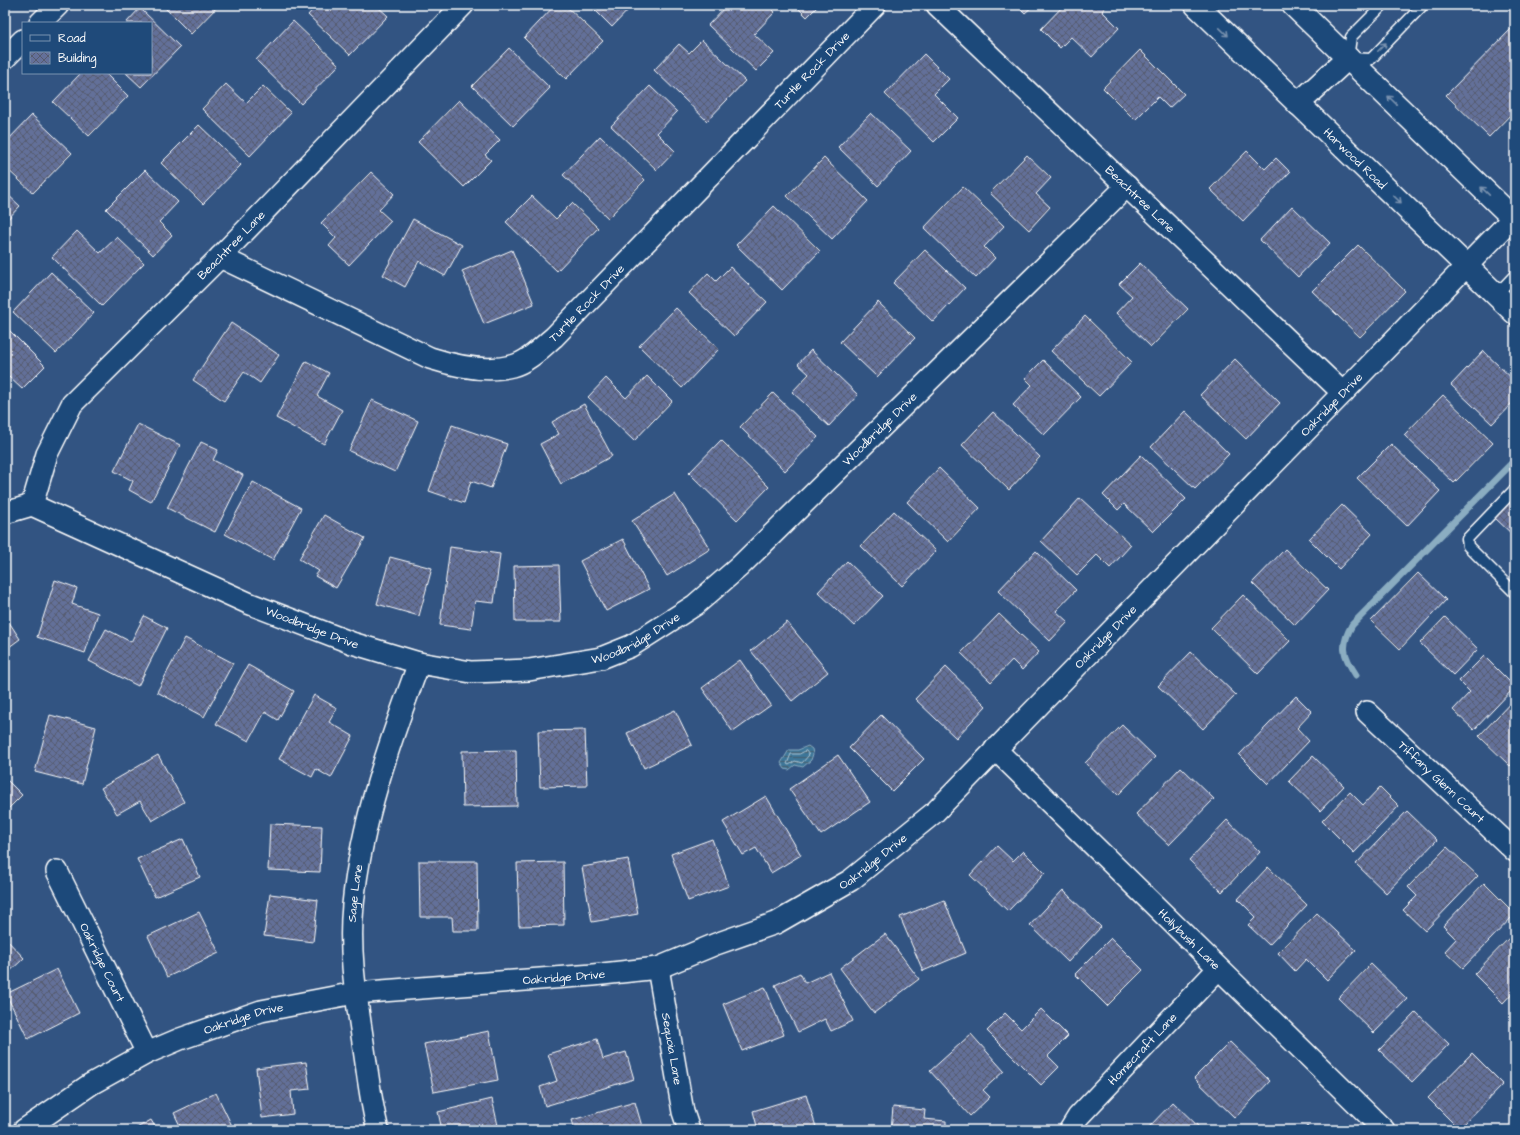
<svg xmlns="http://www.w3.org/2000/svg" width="1520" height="1135" font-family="'Architects Daughter',sans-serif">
<defs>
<pattern id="water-rules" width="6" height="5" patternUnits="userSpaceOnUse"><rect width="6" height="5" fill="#3e7698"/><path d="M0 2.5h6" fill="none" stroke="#465f6e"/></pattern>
<pattern id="building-cross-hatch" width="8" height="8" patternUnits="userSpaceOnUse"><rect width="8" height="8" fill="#647099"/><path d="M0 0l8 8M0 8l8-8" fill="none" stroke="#575c6f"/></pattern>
</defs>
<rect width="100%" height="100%" fill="#325482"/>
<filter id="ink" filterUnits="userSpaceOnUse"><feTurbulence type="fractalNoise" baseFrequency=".025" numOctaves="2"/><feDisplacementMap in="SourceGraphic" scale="8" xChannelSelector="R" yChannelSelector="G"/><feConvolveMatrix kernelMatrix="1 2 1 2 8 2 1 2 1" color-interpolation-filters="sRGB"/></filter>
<g filter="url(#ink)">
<path fill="url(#water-rules)" stroke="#8badc1" d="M808,746L812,749L813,754L811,760L803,767L795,765L789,770L785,769L781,763L789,750H798Z"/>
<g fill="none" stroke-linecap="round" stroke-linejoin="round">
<path stroke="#b2c8d6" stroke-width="1" d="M806,751L809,755L802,763L795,761L789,765L787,764L791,754H799Z"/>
<path stroke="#8badc1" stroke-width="7" d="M1356,675C1343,655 1340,646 1352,625L1515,460"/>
</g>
<path fill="url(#building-cross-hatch)" stroke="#fff" d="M162,5H219L191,34Z
M317,5H376L388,16L350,55L308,15Z
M555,5H565L603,41L566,79L524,38Z
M590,5H633L612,27Z
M727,5H768L775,12L754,34L774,53L756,71L708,25Z
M795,5H819L807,17Z
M1017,5H1034L1025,13Z
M1064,5H1107L1102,11L1119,28L1092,57L1071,37L1060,48L1041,29Z
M140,8L180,47L141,87L126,73H151V23H126Z
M293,21L339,65L301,104L256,60Z
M1515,25V110L1489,137L1446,95Z
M702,40L745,81L707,121L654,70L679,44L689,53Z
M509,48L550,88L513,126L472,86Z
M1140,50L1184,94L1169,108L1158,97L1135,120L1103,88Z
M924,54L949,79L934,94L958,118L934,142L885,94Z
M81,73H105L128,96L89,136L53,102Z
M226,84L246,103L263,86L291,113L250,156L202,109Z
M650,86L677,112L657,133L675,151L657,170L611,126Z
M459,100L500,140L485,155L491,160L464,187L418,142Z
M871,113L911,151L878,186L838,147Z
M32,115L72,153L33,193L5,167V143Z
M199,125L241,165L203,204L161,163Z
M600,136L645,180L608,218L563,175Z
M1247,151L1265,169L1276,158L1290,172L1243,221L1210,189Z
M1027,155L1051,178L1036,194L1050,207L1029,230L990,193Z
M824,158L868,201L832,239L787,196Z
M145,170L178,202L159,222L172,235L153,255L106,209Z
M371,172L394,194L379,210L391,221L349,265L329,246L336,238L321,223Z
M963,187L1004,226L984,247L995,258L976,278L924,228Z
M5,192L20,206L5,222Z
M532,196L556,219L572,203L598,228L557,271L506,222Z
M774,206L820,251L782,290L736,245Z
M1292,206L1330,243L1298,277L1260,240Z
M413,219L462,245L445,276L419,261L405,287L383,275Z
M77,231L100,253L117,237L144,263L102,306L52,257Z
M1358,245L1405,291L1360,337L1312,291Z
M512,250L534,304L484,324L462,271Z
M925,250L965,288L933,322L893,283Z
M1140,263L1188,309L1151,347L1116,313L1132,296L1119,284Z
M730,267L767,302L734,336L689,293L708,273L716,281Z
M51,272L94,313L56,353L13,312Z
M878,302L915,338L877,377L840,342Z
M676,308L719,349L682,388L639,346Z
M1085,316L1132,362L1099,396L1051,351Z
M231,323L279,355L260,383L244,372L224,401L193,380Z
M5,326L45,366L22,389L9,377L5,382Z
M811,350L858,395L829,426L792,392L809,374L798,364Z
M1483,351L1515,381V400L1492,424L1451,385Z
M1235,359L1280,403L1246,439L1200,395Z
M1043,360L1081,397L1044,435L1013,405L1032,385L1025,378Z
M306,361L329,373L317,396L342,410L324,444L276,418Z
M647,376L672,401L634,441L588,397L606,378L626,398Z
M773,393L818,437L785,471L740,427Z
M1443,395L1493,443L1454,483L1404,435Z
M372,400L418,421L395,472L349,451Z
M584,404L612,456L561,484L540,444L559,434L552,422Z
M1185,411L1229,454L1195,489L1151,447Z
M993,412L1040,457L1009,490L962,445Z
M138,424L180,445L151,502L129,490L133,481L114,471Z
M452,425L507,444L491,488L471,481L464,503L429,491Z
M721,440L769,487L737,520L689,473Z
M201,442L218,450L213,460L243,475L215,532L167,508Z
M1391,444L1440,491L1407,526L1357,478Z
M1141,455L1186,499L1153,532L1124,504L1118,510L1103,495Z
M939,468L980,508L948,542L907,502Z
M253,482L301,508L273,560L225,534Z
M675,494L710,549L667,576L632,521Z
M1515,495V537L1494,517Z
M1080,498L1131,545L1110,568L1097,555L1077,575L1041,541Z
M1342,505L1372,534L1339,569L1309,539Z
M894,511L936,551L902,586L861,546Z
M324,515L365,538L336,588L315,576L319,571L299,559Z
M623,539L649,589L606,611L580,561Z
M450,547L500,554L494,603L475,601L471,629L440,625Z
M1285,549L1328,590L1295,625L1252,583Z
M1036,551L1076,590L1056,611L1068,622L1050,641L998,591Z
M390,557L432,568L419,616L377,604Z
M847,561L883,596L854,626L818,592Z
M559,565L561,622H515L514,566Z
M1418,573L1446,600L1400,649L1371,621Z
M55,580L77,588L72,604L98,613L85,653L37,637Z
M1243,595L1290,641L1258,674L1211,628Z
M999,614L1039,652L1022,670L1012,660L991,682L961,653Z
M5,616L20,639L5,650Z
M144,616L167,628L138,686L89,661L106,629L131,642Z
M1445,617L1478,649L1453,675L1420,643Z
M787,622L828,672L792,701L751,651Z
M185,638L233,663L204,717L157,692Z
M1191,652L1236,695L1203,729L1158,686Z
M1484,656L1515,687L1474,730L1453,710L1470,692L1459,681Z
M740,660L771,705L733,732L702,688Z
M248,665L294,691L278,720L265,712L249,741L216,724Z
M946,667L986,706L956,738L915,699Z
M314,695L337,708L329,722L353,736L331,778L316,769L312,777L279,759Z
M1296,696L1312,712L1297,728L1309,741L1268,784L1239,755Z
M1515,698V761L1510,766L1479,736Z
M675,710L692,745L644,768L627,733Z
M50,715L96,727L82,784L35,772Z
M881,715L924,759L892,791L849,748Z
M1122,725L1155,757L1118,795L1085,763Z
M585,730L587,786L540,787L538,731Z
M516,750L517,806L463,807L462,751Z
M158,755L184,802L152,821L140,801L117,814L101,788Z
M838,755L870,802L821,835L789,789Z
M1313,756L1344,786L1320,811L1289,781Z
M1181,767L1214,799L1169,845L1136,814Z
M5,778L22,795L5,812Z
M1380,787L1399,806L1354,853L1322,821L1350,792L1363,805Z
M766,796L801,855L771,873L756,848L743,855L723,822Z
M1407,811L1437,840L1386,893L1356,864Z
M1227,820L1260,852L1222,892L1189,860Z
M270,824L322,826L320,872L268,870Z
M183,839L200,877L155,897L137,859Z
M712,839L729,886L688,901L671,854Z
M997,846L1013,861L1023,851L1045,873L1008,911L970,875Z
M1447,847L1478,876L1425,931L1403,910L1417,896L1408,887Z
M628,859L638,914L592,922L582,867Z
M419,861H477L478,931H453L452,917H420Z
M563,862L564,925L519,926L517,863Z
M1268,867L1307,905L1269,945L1248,925L1256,917L1238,899Z
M1484,883L1515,914L1463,968L1445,951L1456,939L1443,926Z
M1063,890L1101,927L1068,962L1030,925Z
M270,894L318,900L313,942L264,936Z
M944,900L966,953L923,971L900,917Z
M199,912L219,953L167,977L148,936Z
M1317,913L1356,950L1327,980L1306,959L1295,971L1278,953Z
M1515,932V990L1503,1003L1474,974Z
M885,934L919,979L874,1013L840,968Z
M5,938L24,958L5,976Z
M1111,938L1143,970L1107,1006L1075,974Z
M1371,964L1407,999L1374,1033L1338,998Z
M57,969L79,1013L28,1039L6,994Z
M829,972L853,1021L831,1031L825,1019L798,1032L775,985L800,973L805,983Z
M765,987L784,1035L742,1051L723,1004Z
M1041,1009L1068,1036L1048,1056L1059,1067L1041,1085L987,1031L1005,1013L1021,1029Z
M1416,1012L1449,1044L1412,1082L1379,1050Z
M489,1031L498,1080L434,1092L424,1044Z
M971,1034L1004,1071L983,1090L990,1097L970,1116L930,1071Z
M597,1039L603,1059L626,1052L634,1079L545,1106L540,1087L557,1081L548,1054Z
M1230,1042L1270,1081L1235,1118L1194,1078Z
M1472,1053L1503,1084L1459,1129L1428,1098Z
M306,1062L310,1089L291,1091L293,1114L262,1118L256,1068Z
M216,1093L234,1130H182L174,1113Z
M806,1095L817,1130H758L753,1111Z
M492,1099L499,1130H442L438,1112Z
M635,1102L643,1130H575L572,1120Z
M1173,1102L1202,1130H1146Z
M893,1107L925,1110L924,1119L946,1121V1130H891Z
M151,1120L157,1130H133Z
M1515,1123V1130H1508Z
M1307,1126L1311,1130H1303Z"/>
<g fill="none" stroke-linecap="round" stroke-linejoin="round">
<g stroke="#fff" stroke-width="13">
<path id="service" d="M1383,5L1351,37L1348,58L1371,59L1423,5
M1496,295L1515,275
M1515,489L1467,539L1468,546L1515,593"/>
</g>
<g stroke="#fff" stroke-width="24">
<g id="minor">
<path id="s1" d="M937,5L1343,393"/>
<path d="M40,23L58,5"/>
<path d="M5,58L23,40"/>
<path id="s2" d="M220,257L430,358C455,366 486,373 512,366C528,362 542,347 554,337L875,5"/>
<path id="s3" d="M32,505L47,454L72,404L220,257L463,5"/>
<path id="s4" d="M5,513L32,505L248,603L352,643L419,663L471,672L529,670L601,658L631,646L695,605L739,567L1127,186"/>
<path id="s5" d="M1367,712L1515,851"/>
<path id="s6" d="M995,749L1384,1130"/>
<path id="s7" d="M57,871L147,1053"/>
<path id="s8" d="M658,968L683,1112L689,1130"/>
<path id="s9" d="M24,1130L91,1084L147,1053L180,1039L261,1011L355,993L593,975L658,968L716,944L776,923L851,880L935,812L1513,218"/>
<path id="s10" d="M378,1130C371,1104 368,1076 364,1049C357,1001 348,954 353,905C361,822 390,741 419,663"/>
<path id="s11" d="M1070,1130L1078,1117L1218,969"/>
</g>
</g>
<g stroke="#fff" stroke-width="25">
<g id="secondary">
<path id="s12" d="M1196,5L1515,313"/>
<path d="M1293,5L1515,220"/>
<path d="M1298,104L1348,58"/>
</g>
</g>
<use href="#service" stroke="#1f4a7a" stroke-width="10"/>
<use href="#minor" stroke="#1f4a7a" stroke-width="21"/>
<use href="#secondary" stroke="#1f4a7a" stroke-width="22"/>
</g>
<defs><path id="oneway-shaft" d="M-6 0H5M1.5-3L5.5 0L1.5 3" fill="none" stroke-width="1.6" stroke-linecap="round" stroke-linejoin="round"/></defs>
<g stroke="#7992af">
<use href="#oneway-shaft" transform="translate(1224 32) rotate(44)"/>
<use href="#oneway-shaft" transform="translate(1382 47) rotate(-45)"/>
<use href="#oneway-shaft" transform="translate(1392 100) rotate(-136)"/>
<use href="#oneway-shaft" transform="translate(1485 191) rotate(-136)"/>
<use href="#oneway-shaft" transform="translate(1397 199) rotate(44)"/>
</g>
</g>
<g text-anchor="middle" stroke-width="3" stroke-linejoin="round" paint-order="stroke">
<g font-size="12" fill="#fff" stroke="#1f4a7a">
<text dy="4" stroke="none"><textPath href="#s2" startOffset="739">Turtle Rock Drive</textPath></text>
<text dy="4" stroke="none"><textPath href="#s12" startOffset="221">Harwood Road</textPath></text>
<text dy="4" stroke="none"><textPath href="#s1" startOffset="281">Beachtree Lane</textPath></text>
<text dy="4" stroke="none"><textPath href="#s3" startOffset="334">Beachtree Lane</textPath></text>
<text dy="4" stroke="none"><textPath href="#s2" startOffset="415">Turtle Rock Drive</textPath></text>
<text dy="4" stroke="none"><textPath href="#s9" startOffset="1556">Oakridge Drive</textPath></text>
<text dy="4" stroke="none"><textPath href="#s4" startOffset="994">Woodbridge Drive</textPath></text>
<text dy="4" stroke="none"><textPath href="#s4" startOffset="334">Woodbridge Drive</textPath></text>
<text dy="4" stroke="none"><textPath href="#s4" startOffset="670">Woodbridge Drive</textPath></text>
<text dy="4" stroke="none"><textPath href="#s9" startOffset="1232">Oakridge Drive</textPath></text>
<text dy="4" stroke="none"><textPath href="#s5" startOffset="102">Tiffany Glenn Court</textPath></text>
<text dy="4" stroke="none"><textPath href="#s9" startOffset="908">Oakridge Drive</textPath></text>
<text dy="4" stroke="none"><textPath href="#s10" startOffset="239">Sage Lane</textPath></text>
<text dy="4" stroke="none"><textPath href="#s6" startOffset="272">Hollybush Lane</textPath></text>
<text dy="4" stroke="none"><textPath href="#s7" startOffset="102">Oakridge Court</textPath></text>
<text dy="4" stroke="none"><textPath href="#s9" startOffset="572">Oakridge Drive</textPath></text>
<text dy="4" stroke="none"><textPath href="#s9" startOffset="248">Oakridge Drive</textPath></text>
<text dy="4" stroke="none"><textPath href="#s8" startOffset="82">Sequoia Lane</textPath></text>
<text dy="4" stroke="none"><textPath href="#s11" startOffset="109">Homecraft Lane</textPath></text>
</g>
</g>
<rect width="1520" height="1135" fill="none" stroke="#1f4a7a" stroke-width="20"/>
<rect x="10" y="10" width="1500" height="1115" fill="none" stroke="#fff" stroke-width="1.5" filter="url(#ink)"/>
<rect x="22" y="22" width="130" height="52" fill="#1f4a7a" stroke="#7992af"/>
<rect x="30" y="35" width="20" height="6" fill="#1f4a7a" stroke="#7992af"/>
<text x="58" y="42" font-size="12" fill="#ffffff">Road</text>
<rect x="30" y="52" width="20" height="12" fill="url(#building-cross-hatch)" stroke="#7992af"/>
<text x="58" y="62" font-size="12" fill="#ffffff">Building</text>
</svg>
